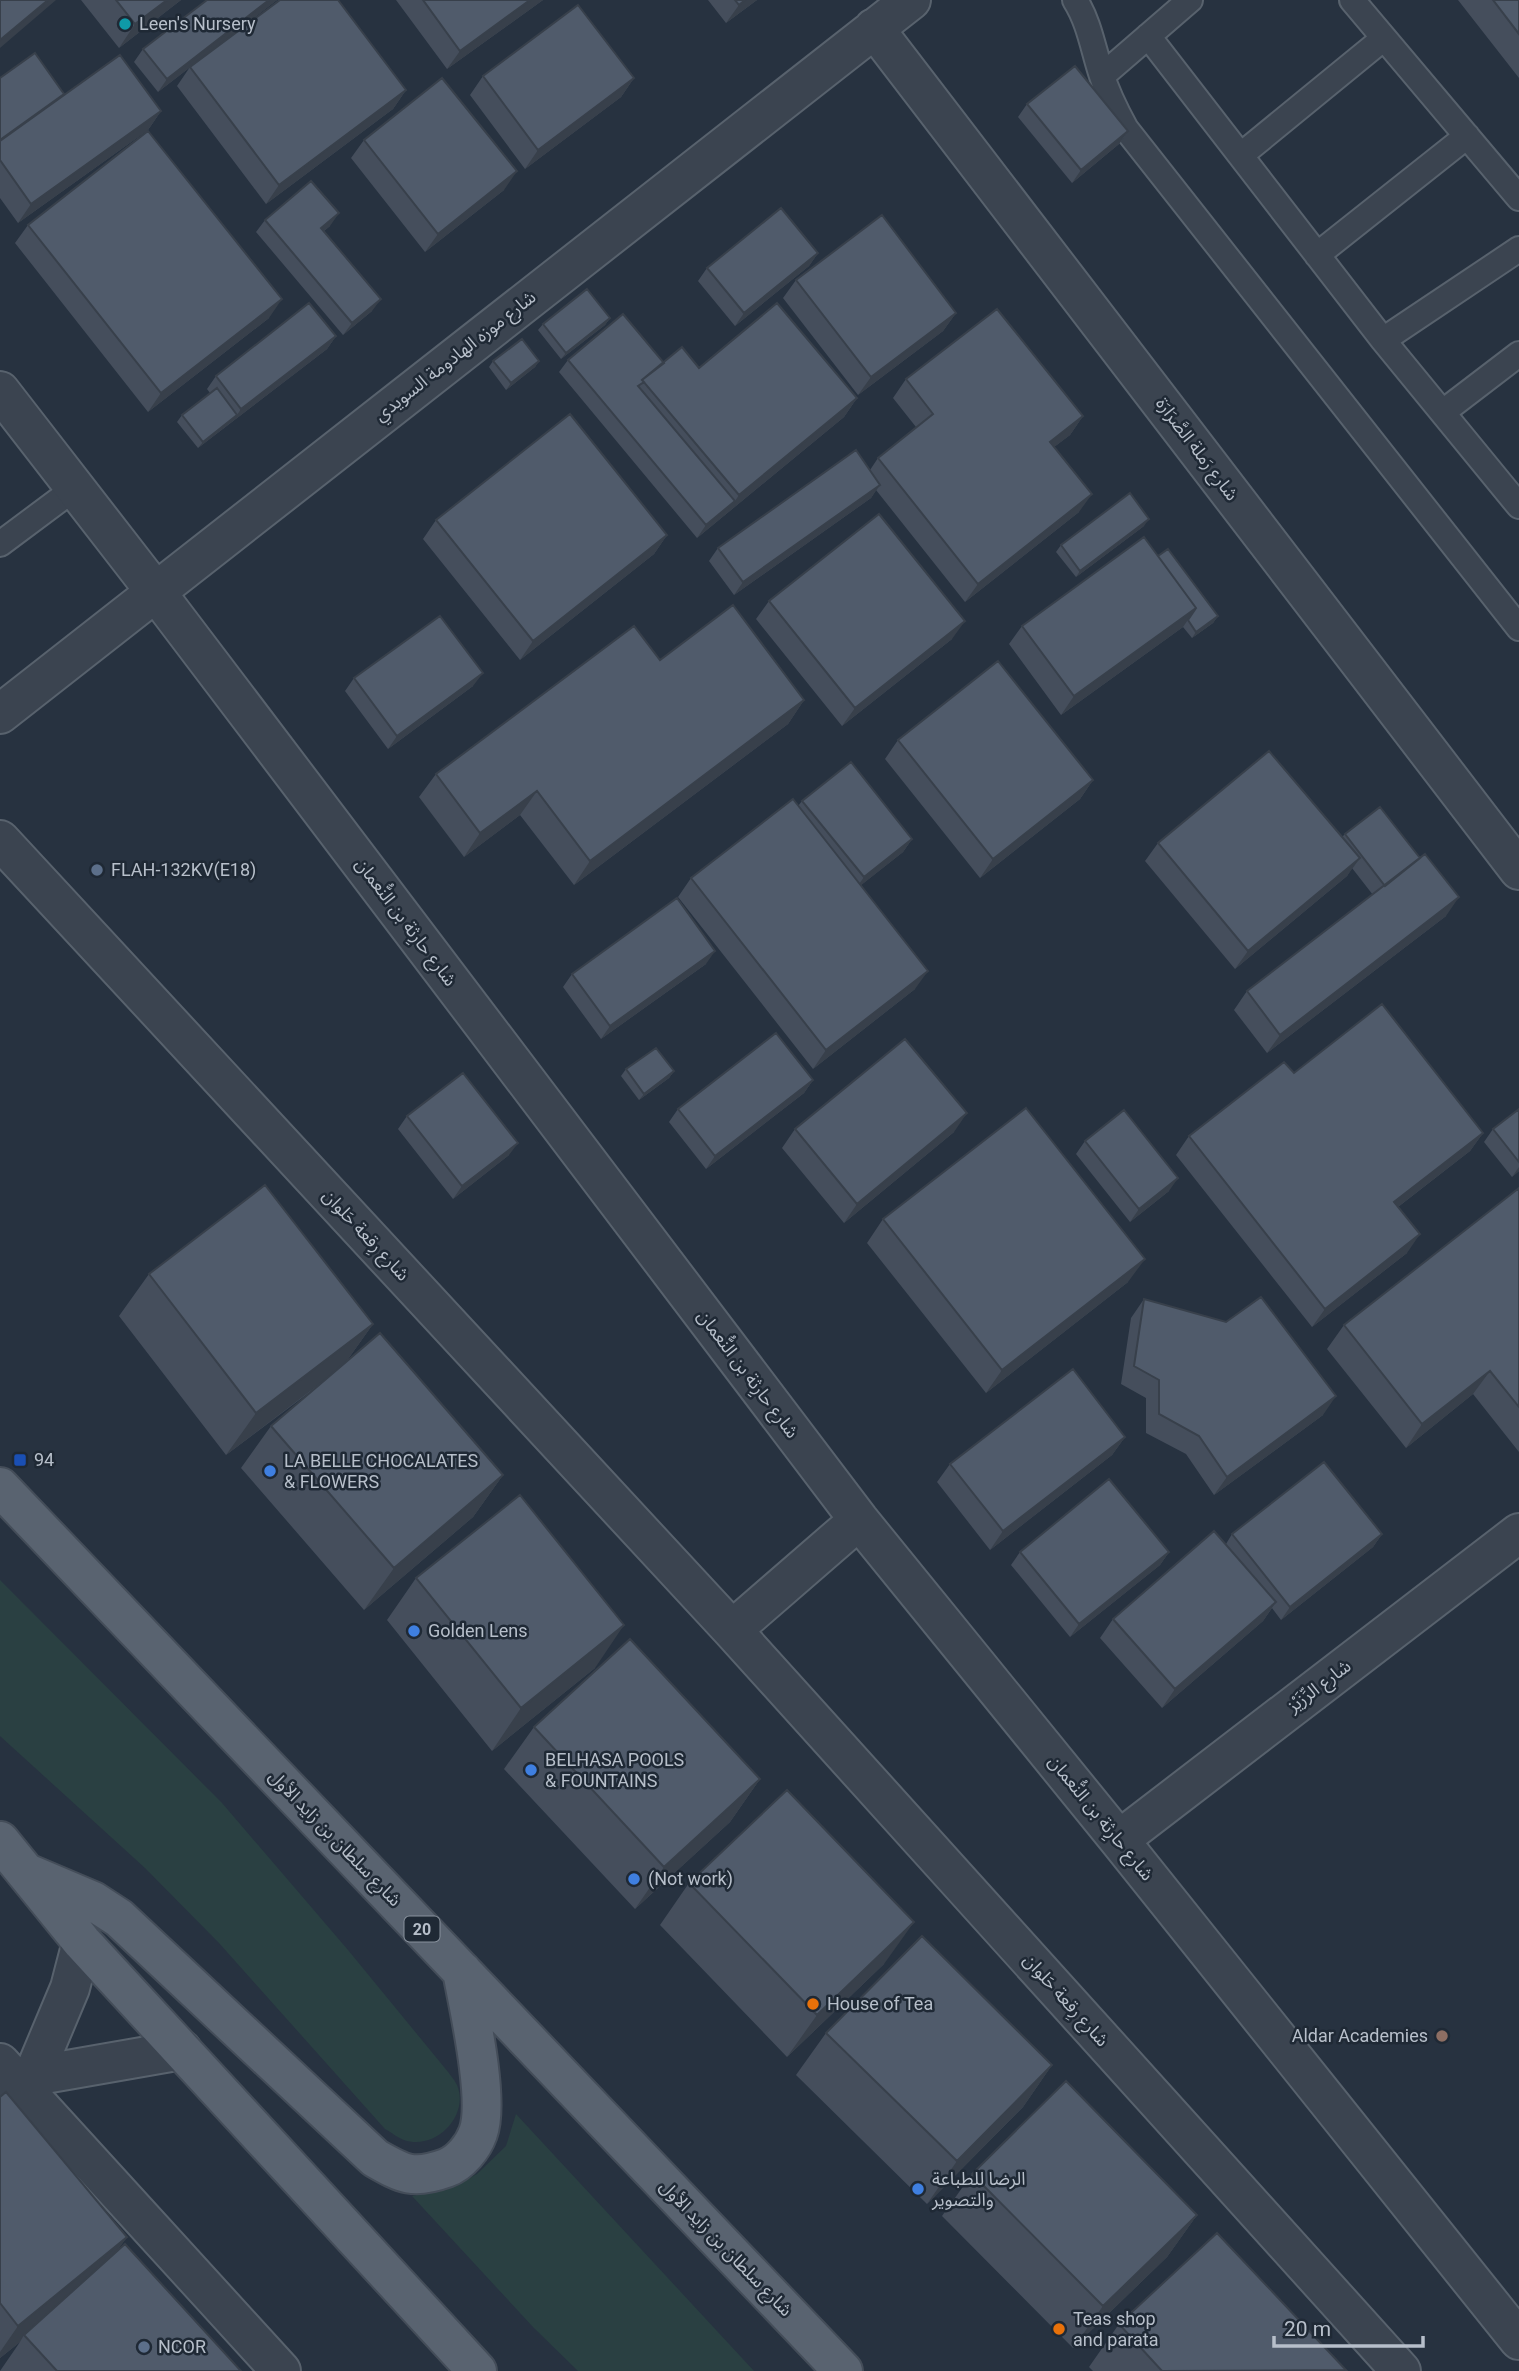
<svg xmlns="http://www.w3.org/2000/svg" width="1519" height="2371" font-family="Roboto,'Noto Sans Arabic',sans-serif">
<rect width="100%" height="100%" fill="#273240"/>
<path fill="#2a4042" d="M0,1580L222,1803L348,1950L444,2067C448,2072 454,2079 457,2085C470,2116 435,2151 404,2140C398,2138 391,2132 385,2129L219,1943L145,1868L0,1736Z
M516,2114L754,2371H578L533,2327L412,2196L446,2190L477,2174L506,2146Z"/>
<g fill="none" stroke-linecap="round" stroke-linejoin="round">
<g stroke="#58626d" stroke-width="28">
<path id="service" d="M1075,0C1089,22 1093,48 1101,73C1107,93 1116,111 1126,129L1519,628
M1352,0L1519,198
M1148,36L1383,340L1519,506
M1102,76L1190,0
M1241,155L1384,38
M1317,255L1467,136
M1383,340L1519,249
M1443,412L1519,354
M0,544L75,488"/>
</g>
<g stroke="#58626d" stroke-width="42">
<path id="minor" d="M874,28L1519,870
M0,391L155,591L859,1520L1119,1840L1519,2340
M0,714L911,0
M0,840L732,1630L1401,2371
M732,1630L859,1520
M1119,1840L1519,1533
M0,2063L281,2371
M33,2076L182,2050
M0,2105L33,2076L70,1988L82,1942"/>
</g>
<g stroke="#444d59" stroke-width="42">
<path id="primary" d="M0,1487L843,2371
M0,1841L82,1942L477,2371
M27,1873L93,1901L119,1918L375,2158C403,2174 413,2180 446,2168C460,2163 473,2147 478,2133C490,2101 469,2008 462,1971"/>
</g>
<use href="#service" stroke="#3b4450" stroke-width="24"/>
<use href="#minor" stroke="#3b4450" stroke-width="38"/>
<use href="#primary" stroke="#596370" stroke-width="38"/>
</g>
<path fill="#454e5c" d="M81,0H181L119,48Z
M207,0H277L158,92L134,62L143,49Z
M396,0H543L447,69Z
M708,0H757L726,23Z
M1458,0H1519V78Z
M190,67L406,90L393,109L266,204L177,86Z
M483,76L634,78L621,97L525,169L470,95Z
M0,78L64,94L161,111L148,130L18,223L0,198Z
M1027,104L1128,131L1119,144L1072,183L1018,117Z
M364,140L504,190L425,252L351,158Z
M265,220L330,226L324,231L372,311L343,335L256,232Z
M28,225L269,318L148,412L15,243Z
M818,253L809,266L735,326L698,281L707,268Z
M796,280L956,313L943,331L858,395L783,298Z
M610,318L605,325L561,359L538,330L543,324Z
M336,336L327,349L198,448L177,422L182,415L210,393L207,389L216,376Z
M568,360L663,363L699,368L857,398L844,417L697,538L559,372Z
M493,361H539L535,367L506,390L489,367Z
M906,379L1083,416L1070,435L1054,447L1079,512L965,602L876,490L871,498L734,595L709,561L718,548L870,470L878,458L916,427L893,398Z
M436,520L667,535L654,554L520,660L423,539Z
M1144,526L1076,577L1056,552L1061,545Z
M1158,556L1218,616L1213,623L1192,638L1183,627L1061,715L1009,644L1022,626Z
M769,601L952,639L842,726L756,619Z
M660,660L804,700L788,724L574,885L520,815L464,857L419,797L436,774Z
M354,678L473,686L388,749L345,691Z
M898,740L1093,780L1080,799L980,878L885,759Z
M802,801L912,839L903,852L861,885L915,989L813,1069L678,897L691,878L798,806Z
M1345,834L1446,916L1267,1053L1234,1010L1247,991L1373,895L1352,868L1347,876L1235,969L1145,861L1158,843L1342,837Z
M706,964L601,1039L563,987L572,974Z
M626,1069L674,1071L669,1078L639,1100L621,1076Z
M1294,1073L1483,1133L1470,1151L1398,1207L1407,1253L1312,1327L1176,1155L1189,1136Z
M813,1080L804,1093L706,1169L669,1122L678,1109Z
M1519,1109V1171L1512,1177L1484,1142L1493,1129Z
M407,1116L509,1155L453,1199L398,1129Z
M795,1129L954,1132L844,1223L782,1148Z
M1085,1141L1169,1191L1130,1222L1076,1154Z
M1519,1188V1452L1473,1394L1406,1448L1327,1349L1344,1325Z
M883,1219L1128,1282L986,1393L867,1243Z
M149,1274L373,1324L346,1362L503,1475L473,1517L364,1610L241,1468L271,1426L326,1380L226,1455L119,1316Z
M1144,1299L1323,1415L1214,1495L1186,1454L1146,1433V1398L1121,1384L1131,1318Z
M1125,1437L1112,1455L990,1550L937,1482L950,1464Z
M1232,1534H1382L1373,1547L1281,1620L1272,1608L1263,1621L1162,1708L1100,1638L1113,1619L1226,1544Z
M1020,1552H1169L1160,1565L1070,1637L1011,1565Z
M416,1578L595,1668L492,1751L387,1620Z
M534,1727L760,1779L730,1822L635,1909L504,1769Z
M689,1883L884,1964L787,2057L660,1925Z
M826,2033L1052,2065L1023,2107L927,2204L796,2075Z
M0,2097L127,2237L115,2253L241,2371H0L20,2342L0,2358Z
M972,2174L1197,2215L1167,2257L1073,2348L942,2216Z
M1119,2324L1346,2371H1093L1089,2367Z"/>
<path fill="#38404b" d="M48,0H56L0,48V40Z
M167,0H181L119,48L135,24Z
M269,0H277L158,92L167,79Z
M530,0H543L447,69L460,51Z
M745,0H757L726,23L739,5Z
M634,78L621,97L525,169L538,150Z
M406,90L393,109L266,204L279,185Z
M161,111L148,130L18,223L31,204Z
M1128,131L1119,144L1072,183L1081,170Z
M517,171L504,190L425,252L438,234Z
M339,213L330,226L312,241L321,228Z
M818,253L809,266L735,326L744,313Z
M282,299L269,318L148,412L161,393Z
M381,299L372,311L343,335L352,323Z
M956,313L943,331L858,395L871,377Z
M610,318L605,325L561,359L566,353Z
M336,336L327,349L198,448L203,442L237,415L241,409Z
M539,361L535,367L506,390L511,383Z
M857,398L844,417L697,538L706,525L735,501L739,495Z
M1083,416L1070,435L1037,460L1050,442Z
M880,485L871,498L734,595L743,582Z
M1092,494L1079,512L965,602L978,584Z
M1149,519L1144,526L1076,577L1080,571Z
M667,535L654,554L520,660L533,641Z
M1196,608L1183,627L1061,715L1074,696Z
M1218,616L1213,623L1192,638L1196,632Z
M965,621L952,639L842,726L855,708Z
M483,673L473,686L388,749L397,736Z
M804,700L788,724L574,885L590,861Z
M1093,780L1080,799L980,878L993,859Z
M537,791L520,815L464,857L480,833Z
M912,839L903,852L855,890L864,877Z
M1360,858L1347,876L1235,969L1248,951Z
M1459,897L1446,916L1267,1053L1280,1035Z
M715,951L706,964L601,1039L610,1026Z
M928,971L915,989L813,1069L826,1050Z
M674,1071L669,1078L639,1100L644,1094Z
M813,1080L804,1093L706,1169L715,1156Z
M967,1113L954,1132L844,1223L857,1204Z
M1483,1133L1470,1151L1381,1220L1394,1202Z
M518,1143L509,1155L453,1199L462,1186Z
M1519,1167V1171L1512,1177Z
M1178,1178L1169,1191L1130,1222L1139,1209Z
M1420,1234L1407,1253L1312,1327L1325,1309Z
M1145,1259L1128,1282L986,1393L1002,1370Z
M373,1324L343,1366L226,1455L256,1413Z
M1490,1371L1473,1394L1406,1448L1422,1424Z
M1336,1396L1323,1415L1214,1495L1227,1477Z
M1125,1437L1112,1455L990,1550L1003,1531Z
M503,1475L473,1517L364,1610L394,1568Z
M1382,1534L1373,1547L1281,1620L1290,1607Z
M1169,1552L1160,1565L1070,1637L1079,1624Z
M1276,1602L1263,1621L1162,1708L1175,1689Z
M624,1625L595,1668L492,1751L521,1708Z
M760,1779L730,1822L635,1909L664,1867Z
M914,1922L884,1964L787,2057L817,2015Z
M1052,2065L1023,2107L927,2204L957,2161Z
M1197,2215L1167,2257L1073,2348L1103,2306Z
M127,2237L98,2278L24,2335L20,2342L0,2358V2352L18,2326Z"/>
<path fill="#505b6b" stroke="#38404b" stroke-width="2" d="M0,0H48L0,40Z
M116,0H167L135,24Z
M207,0H269L167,79L143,49Z
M280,0H338L406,90L279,185L190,67Z
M423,0H530L460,51Z
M735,0H745L739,5Z
M1493,0H1519V34Z
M578,5L634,78L538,150L483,76Z
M35,53L64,94L0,140V78Z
M120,55L161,111L31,204L0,160V141Z
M1075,66L1128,131L1081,170L1027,104Z
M442,78L517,171L438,234L364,140Z
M148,131L282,299L161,393L28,225Z
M311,181L339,213L321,228L381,299L352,323L265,220Z
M781,208L818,253L744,313L707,268Z
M882,215L956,313L871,377L796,280Z
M587,289L610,318L566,353L543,324Z
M309,303L336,336L241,409L216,376Z
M777,303L857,398L739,495L642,380L682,347L699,368Z
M997,309L1083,416L1050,442L1092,494L978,584L878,458L933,414L906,379Z
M623,314L664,363L642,380L644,382L638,386L735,501L706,525L568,360Z
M522,339L539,361L511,383L493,361Z
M217,388L237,415L203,442L182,415Z
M570,414L667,535L533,641L436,520Z
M856,450L880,485L743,582L718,548Z
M1130,493L1149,519L1080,571L1061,545Z
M879,514L965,621L855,708L769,601Z
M1144,537L1196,608L1074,696L1022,626Z
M1168,549L1218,616L1196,632L1188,620L1196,608L1158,556Z
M733,605L804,700L590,861L537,791L480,833L436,774L634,626L660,660Z
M440,616L483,673L397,736L354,678Z
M998,661L1093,780L993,859L898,740Z
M1269,751L1360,858L1248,951L1158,843Z
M851,762L912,839L864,877L802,801Z
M793,799L928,971L826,1050L691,878Z
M1380,807L1420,858L1385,886L1345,834Z
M1425,854L1459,897L1280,1035L1247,991Z
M677,898L715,951L610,1026L572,974Z
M1382,1004L1483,1133L1394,1202L1420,1234L1325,1309L1189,1136L1284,1062L1294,1073Z
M776,1033L813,1080L715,1156L678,1109Z
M905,1039L967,1113L857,1204L795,1129Z
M656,1048L674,1071L644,1094L626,1069Z
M463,1073L518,1143L462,1186L407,1116Z
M1026,1108L1145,1259L1002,1370L883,1219Z
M1519,1109V1162L1493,1129Z
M1124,1110L1178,1178L1139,1209L1085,1141Z
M265,1185L373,1324L256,1413L149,1274Z
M1519,1188V1407L1490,1371L1422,1424L1344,1325Z
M1261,1297L1336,1396L1227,1477L1199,1436L1159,1414V1380L1134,1366L1144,1299L1226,1322Z
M380,1333L503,1475L394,1568L271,1426Z
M1073,1369L1125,1437L1003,1531L950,1464Z
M1324,1462L1382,1534L1290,1607L1232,1534Z
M1109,1479L1169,1552L1079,1624L1020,1552Z
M520,1495L624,1625L521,1708L416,1578Z
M1214,1531L1276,1602L1175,1689L1113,1619Z
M630,1639L760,1779L664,1867L534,1727Z
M787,1790L914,1922L817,2015L689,1883Z
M922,1936L1052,2065L957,2161L826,2033Z
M1066,2081L1197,2215L1103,2306L972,2174Z
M6,2092L127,2237L18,2326L0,2303V2097Z
M1217,2233L1346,2370L1162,2371L1119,2324Z
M125,2244L241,2371H57L24,2335Z"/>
<circle fill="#0f9aa8" stroke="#1f2935" stroke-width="2.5" cx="125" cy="24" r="7"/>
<g fill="#5c6f8a" stroke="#1f2935" stroke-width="2.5">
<circle cx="97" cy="870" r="7"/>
<circle cx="144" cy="2347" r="7"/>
</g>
<rect fill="#1a4fb4" stroke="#1f2935" stroke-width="2.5" x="13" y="1453" width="14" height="14" rx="3.5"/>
<g fill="#3f7fe0" stroke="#1f2935" stroke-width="2.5">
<circle cx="270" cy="1471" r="7"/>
<circle cx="414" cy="1631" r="7"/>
<circle cx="531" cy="1770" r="7"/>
<circle cx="634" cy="1879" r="7"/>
<circle cx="918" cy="2189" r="7"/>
</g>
<g fill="#e8710a" stroke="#1f2935" stroke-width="2.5">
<circle cx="813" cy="2004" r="7"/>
<circle cx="1059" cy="2329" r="7"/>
</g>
<circle fill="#8d6e63" stroke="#1f2935" stroke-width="2.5" cx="1442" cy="2036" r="7"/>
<g text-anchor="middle" stroke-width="5" stroke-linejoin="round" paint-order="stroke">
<rect fill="#1f2935" stroke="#89929d" stroke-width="2" x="404.5" y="1916.5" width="35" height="25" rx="5"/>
<g font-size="16" font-weight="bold" fill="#b7bfca">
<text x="422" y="1935">20</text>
</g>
<g font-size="18" fill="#b7bfca" stroke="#1f2935" text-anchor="start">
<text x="139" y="30">Leen's Nursery</text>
<text x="111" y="876">FLAH-132KV(E18)</text>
<text x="34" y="1466">94</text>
<text x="284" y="1467">LA BELLE CHOCALATES<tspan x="284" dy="21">&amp; FLOWERS</tspan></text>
<text x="428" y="1637">Golden Lens</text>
<text x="545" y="1766">BELHASA POOLS<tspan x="545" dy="21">&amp; FOUNTAINS</tspan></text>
<text x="648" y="1885">(Not work)</text>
<text x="827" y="2010">House of Tea</text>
<text x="1428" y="2042" text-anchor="end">Aldar Academies</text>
<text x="932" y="2185">الرضا للطباعة<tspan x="932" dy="21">والتصوير</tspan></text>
<text x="1073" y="2325">Teas shop<tspan x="1073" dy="21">and parata</tspan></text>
<text x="158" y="2353">NCOR</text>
</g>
<g font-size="18" fill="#b7bfca" stroke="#1f2935">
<text transform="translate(455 356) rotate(-38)" y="6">شارع موزه الهادومة السويدي</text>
<text transform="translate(1197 449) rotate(53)" y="6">شارع رَملة الصَّرَارَة</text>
<text transform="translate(406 922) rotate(53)" y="6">شارع حارِثة بن النُّعمان</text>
<text transform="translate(366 1235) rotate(47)" y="6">شارع رِقعة حَلوان</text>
<text transform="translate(748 1374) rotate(53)" y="6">شارع حارِثة بن النُّعمان</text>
<text transform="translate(1319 1686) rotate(-37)" y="6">شارع الرِّزَيْز</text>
<text transform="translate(1101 1818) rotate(51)" y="6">شارع حارِثة بن النُّعمان</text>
<text transform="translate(335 1838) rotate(46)" y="6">شارع سلطان بن زايد الأول</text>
<text transform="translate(1066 2000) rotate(48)" y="6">شارع رِقعة حَلوان</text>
<text transform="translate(726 2248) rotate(46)" y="6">شارع سلطان بن زايد الأول</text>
</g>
</g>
<path d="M1274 2336v10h149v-10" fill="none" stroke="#b7bfca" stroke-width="3.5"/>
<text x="1284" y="2336" font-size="21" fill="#b7bfca" stroke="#1f2935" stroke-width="5" paint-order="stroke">20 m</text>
</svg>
